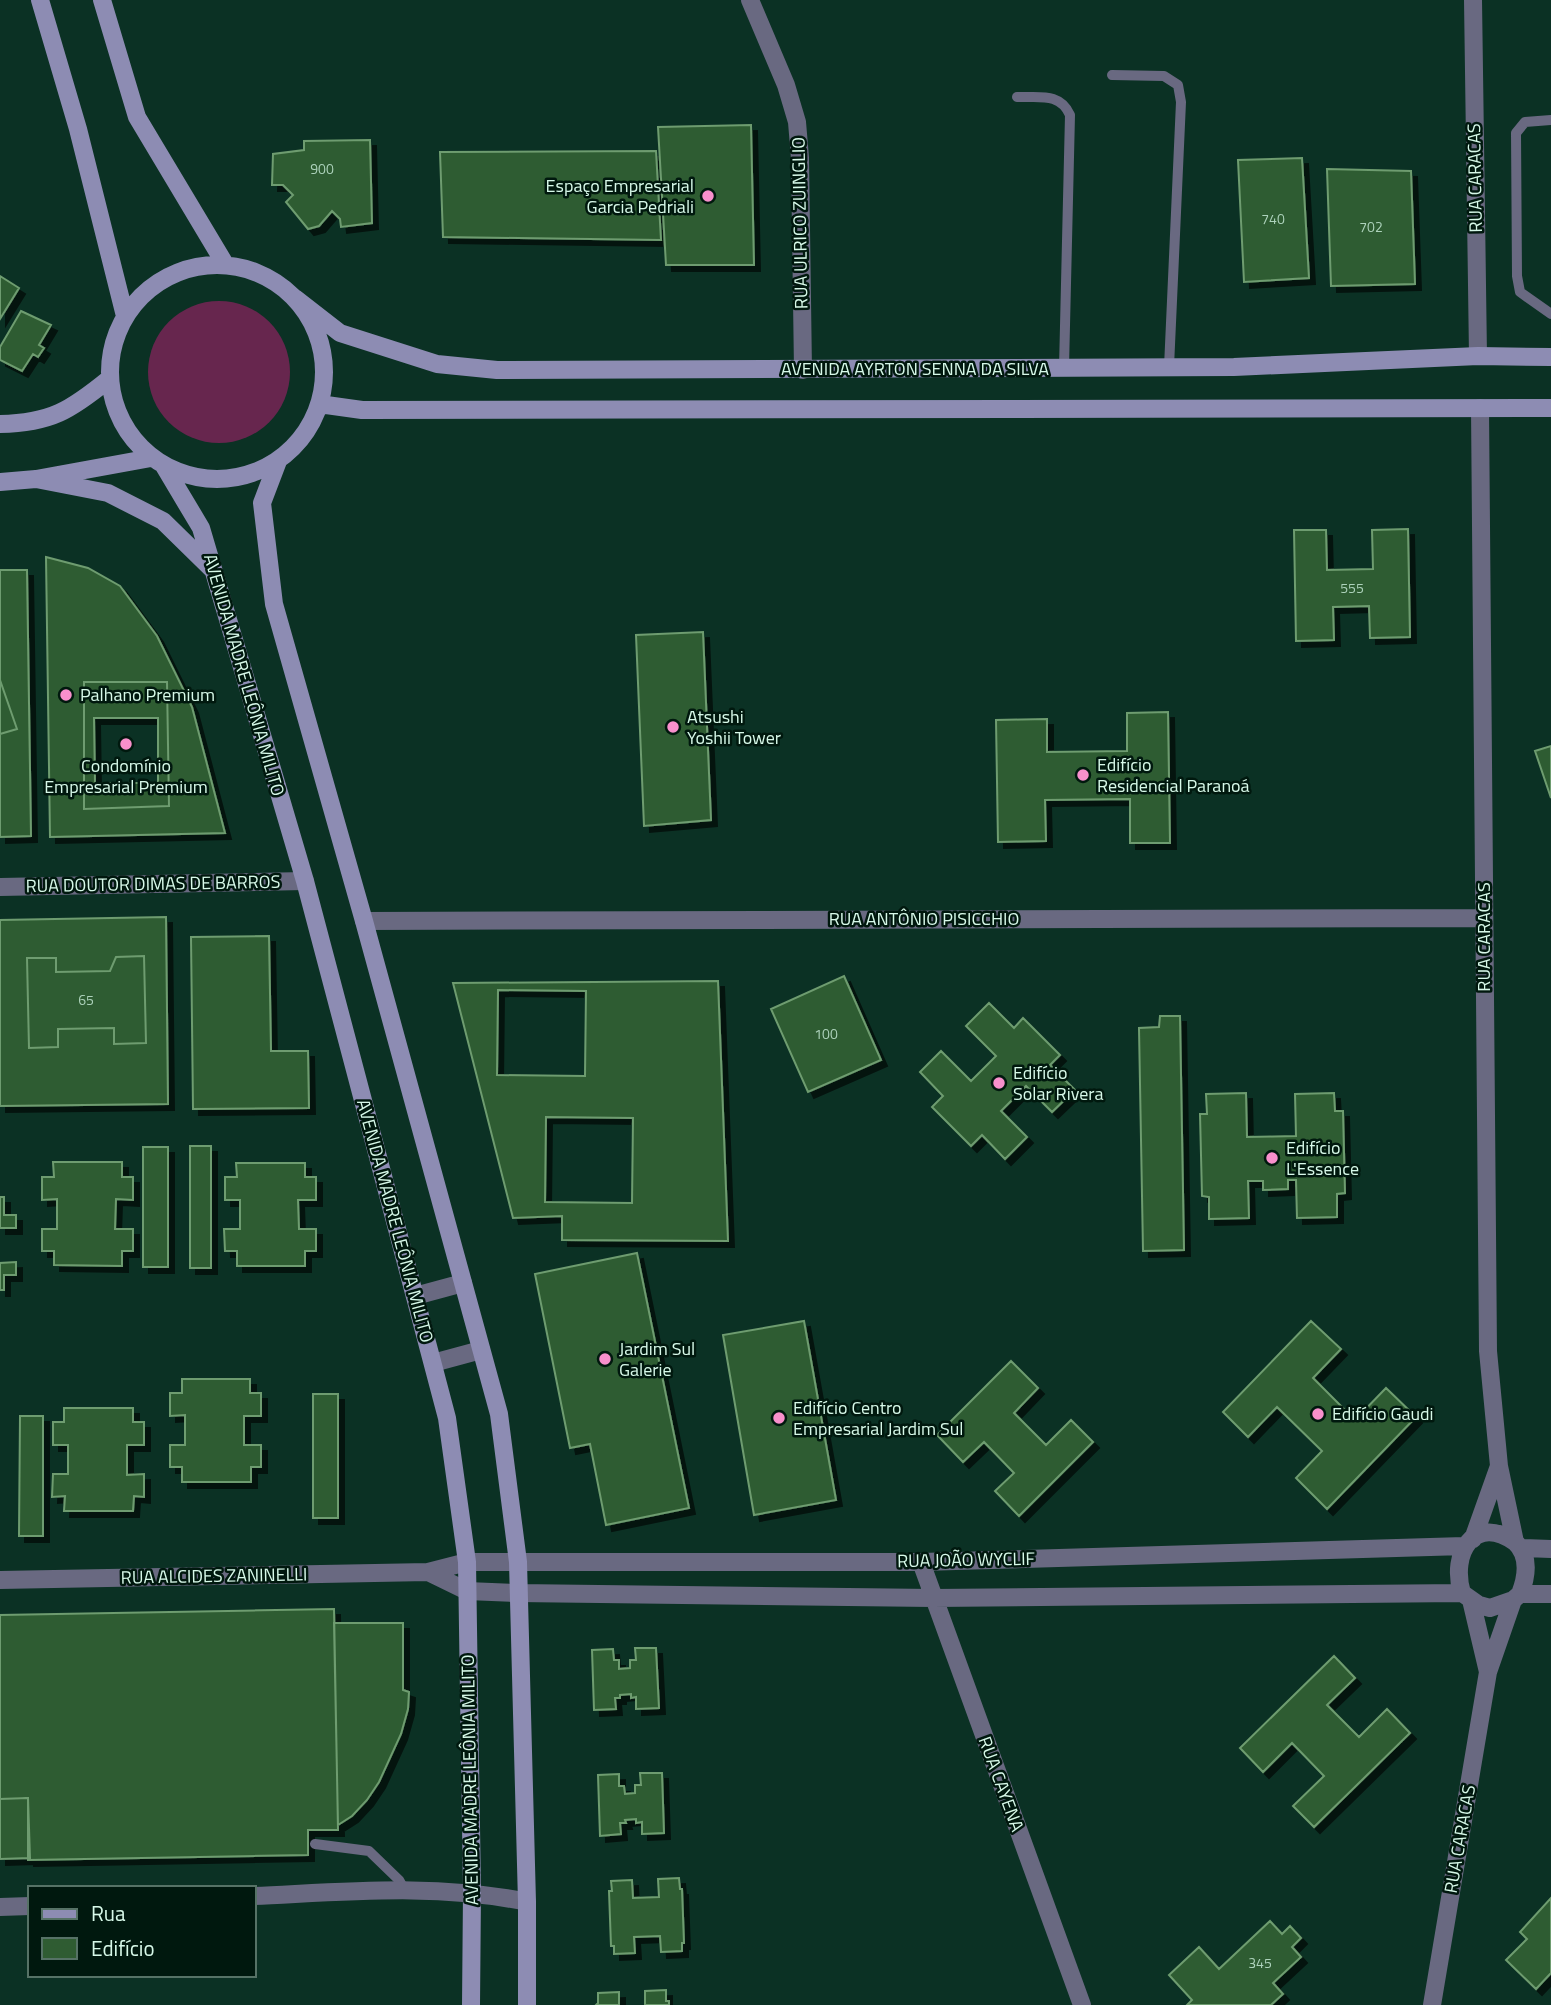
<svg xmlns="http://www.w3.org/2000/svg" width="1551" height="2005" font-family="'Titillium Web',sans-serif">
<defs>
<filter id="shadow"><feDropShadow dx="6" dy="6" stdDeviation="0" flood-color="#0009"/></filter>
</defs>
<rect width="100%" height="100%" fill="#0b3124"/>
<path fill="#67264e" d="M148 372a71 71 0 1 1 142 0a71 71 0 1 1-142 0Z"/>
<path fill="#2f5c32" stroke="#6e9c6f" stroke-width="2" fill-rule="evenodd" filter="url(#shadow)" d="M751,125L754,265H666L658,127Z
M370,140L372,223L341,227L340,219L332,211L319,226L308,229L286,202L293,195L283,185H272L273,154L304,150V141Z
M656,151L661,240L443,237L440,152Z
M1302,158L1309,278L1244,282L1238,160Z
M1327,169L1411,171L1415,284L1331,286Z
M0,276L19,288L0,319Z
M21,311L51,325L39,345L44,348L38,357L33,354L22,371L0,360V347Z
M1408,529L1410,637L1370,638L1369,606L1333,607L1334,640L1296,641L1294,530H1326L1327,570L1373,569L1372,530Z
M46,557L88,568L120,586L157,636L192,707L225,833L50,837ZM84,682H167L169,806L84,809Z
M0,570H27L31,836L0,837V734L17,729L0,680Z
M703,632L711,820L644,826L636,635Z
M0,680L17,729L0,734Z
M84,682H167L169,806L84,809Z
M1168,712L1170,843H1130V799L1045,800L1046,841L998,842L996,720L1047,719V752L1127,751V713Z
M94,718H158V783H95Z
M1551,746V798L1535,751Z
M166,917L168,1104L0,1106V920ZM144,956L146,1043L114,1044V1028L58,1029V1047L29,1048L27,958H56V972L110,971L116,957Z
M269,936L271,1051H308L309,1108L193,1109L191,937Z
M144,956L146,1043L114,1044V1028L58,1029V1047L29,1048L27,958H56V972L110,971L116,957Z
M844,976L881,1060L808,1092L771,1009Z
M718,981L728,1241L562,1240V1216L513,1218L453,983Z
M498,990L586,991L585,1076L497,1075Z
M989,1003L1014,1028L1023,1018L1060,1055L1050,1065L1075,1090L1052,1112L1026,1086L1001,1111L1027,1137L1005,1159L982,1135L971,1146L932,1107L943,1096L920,1072L941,1051L971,1081L996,1056L966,1026Z
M1160,1016H1180L1184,1250L1143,1251L1139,1028L1159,1027Z
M1246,1093L1247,1137L1296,1136L1295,1094L1334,1093L1335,1111H1343L1345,1193L1337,1194V1217L1297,1218L1296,1180H1288V1189L1263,1190V1181H1248L1249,1218L1209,1219V1197L1202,1196L1200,1114H1207L1206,1094Z
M546,1117L633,1118L632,1203L545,1202Z
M190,1146H211V1268H190Z
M143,1147H168V1267H143Z
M53,1162H122V1177H133V1200L116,1199L115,1229H133V1251H122V1266L54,1265V1251H42V1229H57V1199L42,1200V1177H54Z
M236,1163H305V1177H316V1200H298L299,1229H316V1251H305V1266H237V1251H225L224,1229H240V1200H225V1177H237Z
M0,1197H4V1215H16V1228H0Z
M637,1253L689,1508L606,1525L590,1444L570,1448L535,1274Z
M16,1262V1275H4V1290H0V1263Z
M804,1321L836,1500L754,1515L723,1335Z
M1311,1321L1341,1349L1313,1378L1355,1420L1386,1388L1416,1417L1327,1509L1296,1478L1322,1451L1277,1407L1248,1437L1223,1412Z
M1011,1361L1038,1388L1014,1413L1046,1445L1071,1420L1093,1442L1019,1516L995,1491L1014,1473L984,1442L963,1462L937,1435Z
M182,1379H250V1393H261V1416H244V1445H261V1467H251V1482H182V1467H170V1445H185V1415L170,1416V1393H182Z
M313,1394H338V1518H313Z
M64,1408H133V1422H144V1445H127V1475L144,1474V1497L134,1496L133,1511H64L65,1496L52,1497L53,1474H68V1445H53V1422H64Z
M20,1416H43V1536H19Z
M334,1609L338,1830H308V1855L28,1860V1798L0,1799V1615Z
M334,1623H403V1690L409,1692L408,1709L401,1734L379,1782L367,1800L352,1816L338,1825Z
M635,1648H656L659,1708L636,1709V1697L631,1698V1694L620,1695V1698H615L616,1709L594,1710L592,1650L613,1649L614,1660H619V1669L630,1668V1660H636Z
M1334,1656L1355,1678L1327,1705L1359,1737L1387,1709L1410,1733L1314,1827L1293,1806L1324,1776L1292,1743L1263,1772L1240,1748Z
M640,1773H662L664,1833L642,1834V1822L636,1823V1819L625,1820L626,1823H620L621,1834L600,1836L598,1775L619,1774V1786H624L625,1794L635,1793V1785H641Z
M28,1798L30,1858L0,1859V1799Z
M679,1878L680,1889H682L684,1943H682V1951L661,1952L660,1936L634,1937L635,1953L614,1954V1946H611L609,1891H612L611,1881L632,1880L633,1898L659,1897L658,1879Z
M1551,1898V1973L1536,1989L1506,1960L1527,1939L1520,1932Z
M1270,1921L1282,1934L1290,1926L1301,1938L1292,1947L1301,1957L1273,1983L1283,1994L1271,2005H1187L1192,2000L1169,1975L1199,1947L1219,1969Z
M666,1990V2001H669V2005H645V1991Z
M619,1992V2005H596L598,2003V1993Z"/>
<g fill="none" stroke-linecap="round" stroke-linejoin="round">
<path stroke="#696981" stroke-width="10" d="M1112,75L1164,76L1178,85L1181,102L1169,367
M1017,97C1039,98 1060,92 1070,115L1064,368
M1551,120L1525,122L1516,133L1517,276L1520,292L1551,314
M315,1844L369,1851L399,1880L404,1889"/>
<path stroke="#696981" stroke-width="18" d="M750,0L786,85L797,122L800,158L803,370
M1473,0L1478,356
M0,887L305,881
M364,921L1483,918
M415,1296L463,1283
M433,1363L481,1350
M1473,1539L1499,1466
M1522,1548L1551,1549
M921,1562L1082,2005
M428,1572L467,1591L517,1593L933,1598L1462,1593
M0,1580L428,1572L467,1562H921L1464,1546
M1520,1594H1551
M1471,1600L1488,1672
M1513,1600L1490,1608L1479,1605L1462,1593C1450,1553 1474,1514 1515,1542
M254,1896C345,1892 437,1883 527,1902
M0,1907L30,1906
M1432,2005L1488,1672L1513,1600L1520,1594C1527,1576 1530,1556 1515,1542L1499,1466L1488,1351L1480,408"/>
<path stroke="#8d8cb3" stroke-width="18" d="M40,0L78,129L125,316
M102,0L137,117L225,264
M110 372a107 107 0 1 1 214 0a107 107 0 1 1-214 0Z
M295,298L340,333L437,364L497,370L1234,367L1478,356L1551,357
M319,404L362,410L1551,408
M0,424C51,423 71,410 109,379
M278,461L262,503L274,604L364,921L499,1414L518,1562L527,1902V2005
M164,466L201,528L305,881L447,1418L467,1562L472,1892L471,2005
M36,479L108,493L163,521L212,569
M0,482L36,479L151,458"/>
</g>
<g fill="#f890cc" stroke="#00180e" stroke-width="2.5">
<circle cx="708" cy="196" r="7"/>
<circle cx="66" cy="695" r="7"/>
<circle cx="673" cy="727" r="7"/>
<circle cx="126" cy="744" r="7"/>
<circle cx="1083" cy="775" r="7"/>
<circle cx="999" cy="1083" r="7"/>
<circle cx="1272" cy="1158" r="7"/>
<circle cx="605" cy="1359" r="7"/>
<circle cx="1318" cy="1414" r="7"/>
<circle cx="779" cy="1418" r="7"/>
</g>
<g text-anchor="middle" stroke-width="5" stroke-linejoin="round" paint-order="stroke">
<g font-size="14" fill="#add2bb">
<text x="322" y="174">900</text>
<text x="1273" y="224">740</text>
<text x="1371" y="232">702</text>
<text x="1352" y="593">555</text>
<text x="86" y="1005">65</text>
<text x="826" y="1039">100</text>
<text x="1260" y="1968">345</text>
</g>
<g font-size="18" fill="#d7f9e9" stroke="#00180e">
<text transform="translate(1475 178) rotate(-91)" y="6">RUA CARACAS</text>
<text transform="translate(800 223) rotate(-91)" y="6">RUA ULRICO ZUINGLIO</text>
<text x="915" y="375">AVENIDA AYRTON SENNA DA SILVA</text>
<text transform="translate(244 675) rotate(74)" y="6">AVENIDA MADRE LEÔNIA MILITO</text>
<text transform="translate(153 884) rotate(-1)" y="6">RUA DOUTOR DIMAS DE BARROS</text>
<text x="924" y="925">RUA ANTÔNIO PISICCHIO</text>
<text transform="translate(1484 937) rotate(-90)" y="6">RUA CARACAS</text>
<text transform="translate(395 1221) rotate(75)" y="6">AVENIDA MADRE LEÔNIA MILITO</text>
<text transform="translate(966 1560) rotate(-1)" y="6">RUA JOÃO WYCLIF</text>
<text transform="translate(214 1576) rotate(-1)" y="6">RUA ALCIDES ZANINELLI</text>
<text transform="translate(470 1780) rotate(-91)" y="6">AVENIDA MADRE LEÔNIA MILITO</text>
<text transform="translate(1001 1784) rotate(70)" y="6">RUA CAYENA</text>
<text transform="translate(1460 1839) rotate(-80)" y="6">RUA CARACAS</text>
</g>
<g font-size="18" fill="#d7f9e9" stroke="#00180e" text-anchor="start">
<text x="694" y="192" text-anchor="end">Espaço Empresarial<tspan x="694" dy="21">Garcia Pedriali</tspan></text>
<text x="80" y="701">Palhano Premium</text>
<text x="687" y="723">Atsushi<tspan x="687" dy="21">Yoshii Tower</tspan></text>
<text x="1097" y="771">Edifício<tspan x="1097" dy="21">Residencial Paranoá</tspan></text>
<text x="126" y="772" text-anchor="middle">Condomínio<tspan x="126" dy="21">Empresarial Premium</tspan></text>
<text x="1013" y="1079">Edifício<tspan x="1013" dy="21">Solar Rivera</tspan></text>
<text x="1286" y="1154">Edifício<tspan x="1286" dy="21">L'Essence</tspan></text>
<text x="619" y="1355">Jardim Sul<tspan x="619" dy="21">Galerie</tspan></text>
<text x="793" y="1414">Edifício Centro<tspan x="793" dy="21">Empresarial Jardim Sul</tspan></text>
<text x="1332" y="1420">Edifício Gaudi</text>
</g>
</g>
<rect x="28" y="1886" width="228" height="91" fill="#00180e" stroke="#567266" stroke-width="2"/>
<rect x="42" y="1909" width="35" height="10" fill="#8d8cb3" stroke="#567266" stroke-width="2"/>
<text x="91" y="1921" font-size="21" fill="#d7f9e9">Rua</text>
<rect x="42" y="1938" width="35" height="21" fill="#2f5c32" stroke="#567266" stroke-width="2"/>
<text x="91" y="1956" font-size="21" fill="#d7f9e9">Edifício</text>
</svg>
